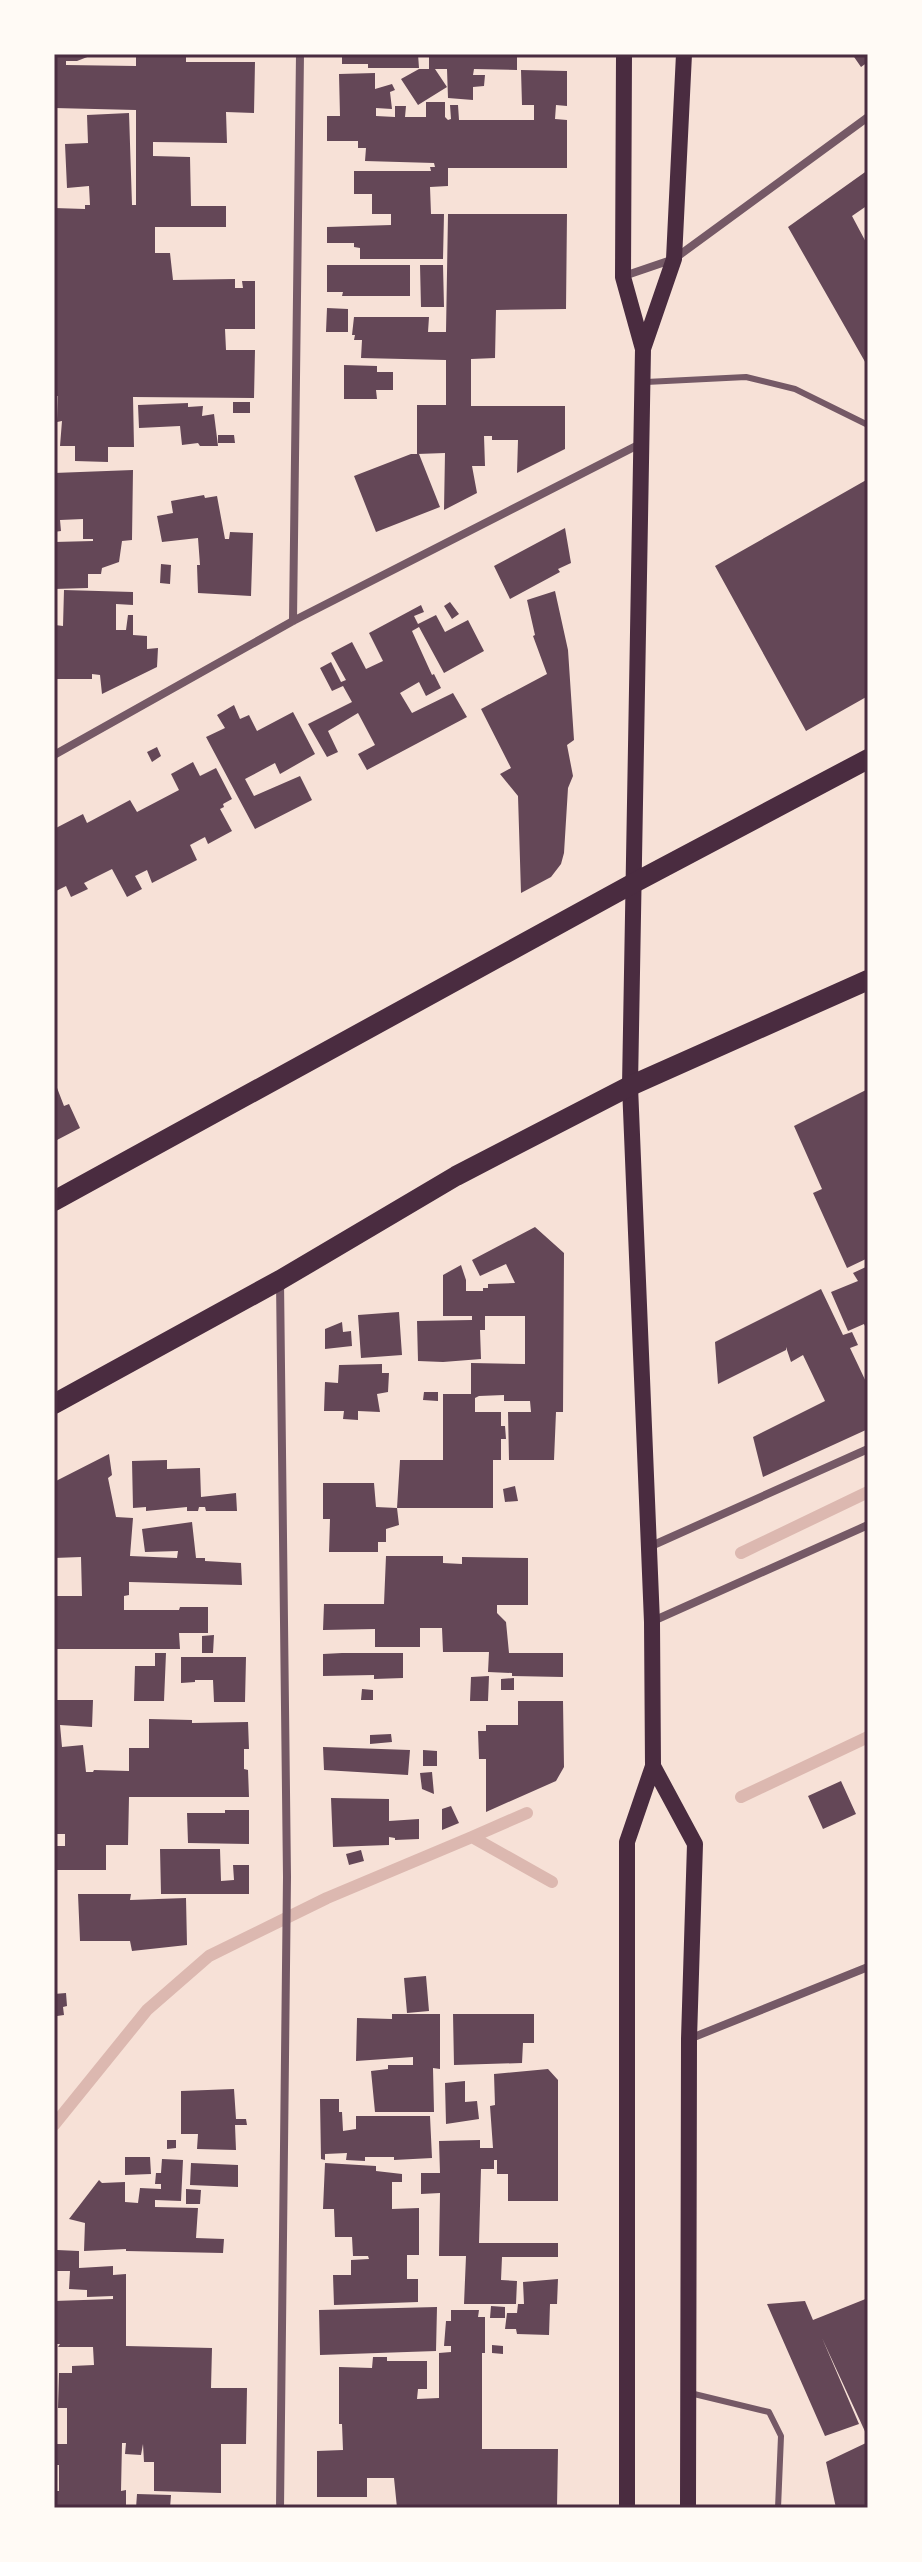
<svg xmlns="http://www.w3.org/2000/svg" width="922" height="2562" font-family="Spectral,serif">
<rect width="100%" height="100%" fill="#f7e1d7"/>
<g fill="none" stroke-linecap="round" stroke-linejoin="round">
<path stroke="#dcb8b0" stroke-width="12" d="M741,1553L868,1492
M741,1797L868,1737
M472,1837L527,1813
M54,2125L147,2010L209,1956L327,1898L472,1837L552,1882"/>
</g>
<path fill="#644757" d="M54,54H95L77,61H66V65L136,66V54H207V57H186V62H255L254,113L226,112L227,143L153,142V156L190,157L191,206H226V227H155V253H170L173,280L235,279V288H243L242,281H255V329H225L226,350H255L254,398L133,397L134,447H108V462L75,461V446H60L62,421L57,422L58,396H54V208L85,209V205H90L89,186L67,188L65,144L88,143L87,115L129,113L132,205H136V110L54,108Z
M342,54H418L419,68H368V64H342Z
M448,54H517V70L474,69L473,75H485L484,86L473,87V100L448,98L447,69H435L447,87L418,105L401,79L419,69H429V55Z
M852,54H868V62L861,67Z
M521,70L567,71V106L556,105L555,119L567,120V168H448V186L430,187L431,214H444L443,259H360V248L354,247V243H327V227L391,225V214H372V194H354V171H431L430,167H435L434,163L365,161L366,148H358V141H327V116H340L339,74L375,73V89L392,84L395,90L390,92L392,109L376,108V116L395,117V106H406L405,117H426V102H445V117L448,120L451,119L450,105H458L459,120H534V105H522Z
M868,170V205L852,216L868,246V367L788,227Z
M448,214H567L566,309L496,310L495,358L471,359V406H565V449L517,473L518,440H492V436H484L485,466H472L477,493L444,510L445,453L417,454V405H446V360L361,358L362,340H354L355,335H352L354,317H429L428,332H446Z
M327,265H410V296H342L343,292H327Z
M420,265H443L444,307H421Z
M327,308L348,309V332H326Z
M344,365L377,366V372H393V390H376L377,399H344Z
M233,402H250V413H233Z
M188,403V407L203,406L202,416L214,414L218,446H200L198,443L182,445L180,426L139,428L138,405Z
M218,435H234L235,443H218Z
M411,454H419L440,507L376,532L354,476Z
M133,470L132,540L122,541L119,562L102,568L101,574H88V588L54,589V542L93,541V539H83V519L60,520L61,531L54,532V473Z
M868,479V696L806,731L715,566Z
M204,495L205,498L217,496L225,539H229L230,532L253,533L251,596L198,593L197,565H200L198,538L162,542L157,516L173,513L171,501Z
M565,528L571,563L558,569L560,572L510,599L494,566Z
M161,564L171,565L170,584L160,583Z
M64,590L133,592V605L116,604V630H126L128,615H133V635L147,636V649L158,648L157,667L102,694L100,675L92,674V679H54L55,625L63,626Z
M555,591L568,650L574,740L567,745L573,776L568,788L564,853L561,864L551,877L521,893L518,796L500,774L511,768L481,709L547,674L533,636L535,635L527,600Z
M450,602L459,614L452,619L444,606Z
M421,605L424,612L414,616L418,624L436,615L445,632L468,620L484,651L444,673L419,627L412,631L432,675L434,674L441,688L426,696L419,682L400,693L412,713L453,693L467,717L367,770L358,754L375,745L358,713L328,731L338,752L327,757L308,724L352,702L343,686L332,691L320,668L331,662L341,682L346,680L331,653L352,642L366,669L383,661L369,633Z
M234,705L240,719L249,715L257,731L293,712L315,754L280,774L275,763L245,779L254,796L300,776L312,800L255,829L206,737L225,728L217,715Z
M157,747L161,756L152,762L147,752Z
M193,762L200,776L216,768L232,799L223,804L224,807L220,809L232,831L208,844L205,837L190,845L197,860L152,883L147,870L135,876L142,889L127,897L112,869L84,883L88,889L71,897L66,886L54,892V829L83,814L87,823L130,800L137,812L179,790L171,774Z
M54,1080L64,1106L69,1104L80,1128L57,1140L54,1133Z
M868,1089V1258L847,1268L813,1193L822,1189L794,1126Z
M535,1227L564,1253L563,1412H556L554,1460H509L508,1412H531L530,1401H504V1395L479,1396L475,1398V1412H501V1426H505L506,1439H501V1460H493V1508H397L399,1525L386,1529V1542H378V1552H329L330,1519H323V1483H374L376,1507L397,1508L400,1460H443V1394H471V1363L525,1364V1316H485V1330H480L481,1359L443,1362L418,1361L417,1321L472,1320V1316H443V1275L461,1265L466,1280V1291H483V1288H488V1284L515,1283L506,1264L480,1276L472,1260Z
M868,1266V1332L864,1324L848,1331L831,1292L858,1281L853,1273Z
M821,1289L843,1335L852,1332L858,1345L850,1348L868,1386V1429L763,1477L753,1437L825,1401L803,1355L791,1362L786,1347V1350L718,1384L715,1342Z
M399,1312L402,1355L361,1358L358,1315Z
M342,1322L343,1332L351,1331L352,1346L325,1349V1329Z
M382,1364V1373H389L388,1392L377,1394L380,1412L358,1411V1420L343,1419L344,1411H324L325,1382L338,1383L339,1365Z
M424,1392H438V1401L423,1400Z
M109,1454L112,1475L108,1478L116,1517L133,1518L130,1556L177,1558L178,1551L145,1552L142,1529L192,1522L196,1558H205V1561L241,1563L242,1585L129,1582V1595L124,1596V1610H179L180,1607H208V1633H179L180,1649H54V1596H82L81,1557L54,1558V1482Z
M167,1460V1469L200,1468L201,1497L236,1493L237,1511H206L205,1507H199L198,1511H187V1507L146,1511V1507L133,1508L132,1461Z
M515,1486L518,1501L505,1502L503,1489Z
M386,1556H443V1563L462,1564V1557L528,1558V1605H497V1613L506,1622L509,1653H563V1677L512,1676V1673L488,1672L489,1652H443L442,1628H420V1647H375V1629L323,1630L324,1604H384Z
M214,1635L213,1653H202V1636Z
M155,1653H166L164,1701H134L135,1666H155Z
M342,1653H403V1678L374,1679V1675L323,1676V1654Z
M181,1657H246L245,1702H214L213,1680H195V1682L181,1683Z
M489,1676L488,1701H470L471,1677Z
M514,1678V1690H501V1679Z
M362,1689L373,1690V1700H361Z
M54,1700H93L92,1727L60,1725L62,1747L83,1745L86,1772H93L94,1770L129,1771V1748H149V1719L192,1720V1723L248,1722L249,1749H244V1769L248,1770L249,1797H129L128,1845H106V1870H54V1846H65V1834H54Z
M518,1701H563L564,1767L556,1781L486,1812V1759H479L478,1731H486V1725H518Z
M391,1734L392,1742L370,1744V1735Z
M323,1747L410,1750L408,1775L324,1770Z
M423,1750L437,1751V1766H423Z
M432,1772L434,1794L422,1789L420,1773Z
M841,1781L856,1814L823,1829L808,1796Z
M331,1798L389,1799V1821L419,1819V1839L395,1840V1838L389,1837V1845L333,1847Z
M451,1806L459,1823L442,1830V1809Z
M225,1810H249V1844L188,1843L187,1813H225Z
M160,1849H220L221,1881L234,1880L233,1865H249V1894H161Z
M361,1850L364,1861L349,1865L346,1854Z
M78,1894H131L130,1900L186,1898L187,1945L132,1951L130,1941H80Z
M426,1976L429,2011L407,2013L404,1978Z
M66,1993L67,2006L63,2007L64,2015L57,2016V2030L54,2031V1994Z
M392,2014H440V2069L433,2068L434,2112H375L371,2071L388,2069V2065H413V2057L356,2061L357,2018L392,2019Z
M453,2014H534V2043H523L522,2063L454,2065Z
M548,2069L558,2080V2201H508V2174H497V2160H494V2169H481L479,2243H558V2257H502L501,2280L517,2281L516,2304H464L466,2256H439L440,2193L421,2194V2173H440L439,2141L480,2140V2148H493L490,2106L495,2105L494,2074Z
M465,2081V2102L477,2101L479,2119L446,2124L445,2083Z
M234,2089L236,2119H246L247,2125H235L236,2150L197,2149L198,2134H181V2091Z
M320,2099H339V2112H342L343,2131L356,2129V2116H430L432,2158L394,2160V2157H365V2161L346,2160L347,2153L325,2154V2160L321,2159Z
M167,2140H176V2148L167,2149Z
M125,2157H150L151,2174L125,2175Z
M162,2159L183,2160L181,2201L155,2200V2207L198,2208L196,2238L224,2239L223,2253L126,2251V2249L84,2251L85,2223L69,2219L99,2180L102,2183L125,2182V2202L138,2203L140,2188L161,2189V2184H155L156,2173H161Z
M191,2163L238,2165V2187L190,2185Z
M325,2163L376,2166V2171L402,2174V2182H392V2209L419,2208V2255H407V2279H418V2302L334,2305L333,2275H351V2260L369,2259L368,2256H353L352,2237H335L334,2209H323Z
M186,2189L201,2190L200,2204H186Z
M57,2250L79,2251V2268L113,2266V2275L126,2274V2346L212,2348L211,2388H247L246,2444H221V2493L154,2491V2462H144L143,2444L141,2455L125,2454L126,2443H122L121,2491L126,2490V2508H54V2491H59V2465H54V2444H67V2408H58L59,2373H72V2366L94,2365L93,2347H58L60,2344H54V2301L113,2299V2296L87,2297V2290L69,2289L70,2271H57Z
M558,2279L557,2304H550L549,2335L517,2334L516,2329H505L507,2313H517L518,2304H524L523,2282Z
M868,2298V2438L822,2338L859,2424L825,2436L767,2304L805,2301L813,2320Z
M491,2306L505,2307V2318H490Z
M437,2307L436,2351L320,2355L319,2310Z
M451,2310H479L478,2317H485V2353H482V2449H558L557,2508H397L394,2478H367V2497H317V2451L343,2450L342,2424H339V2367L372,2368L373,2357H387V2361H427V2389H418L417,2399L439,2398V2353L451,2352V2346H444L446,2321H451Z
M492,2345L503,2346V2354L492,2353Z
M868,2442V2508H836L826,2462Z
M137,2494L171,2495L170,2508H136Z"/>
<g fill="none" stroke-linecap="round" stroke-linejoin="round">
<path stroke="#755966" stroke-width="6" d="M646,382L746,377L795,389L868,425
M690,2393L769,2412L781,2436L778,2508"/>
<path stroke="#755966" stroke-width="8" d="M624,276L674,259L868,117
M293,621L300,54
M54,755L293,621L640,444
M649,1547L868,1449
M653,1621L868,1525
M689,2039L868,1967
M280,2508L287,1877L280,1281"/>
<path stroke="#4a2c40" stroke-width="16" d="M624,54L623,277L643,349L630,1086L652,1622L653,1766L627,1842V2508
M643,349L674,259L684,54
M653,1766L695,1844L689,2039L688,2508"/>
<path stroke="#4a2c40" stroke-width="20" d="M54,1201L632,884L868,759
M54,1404L280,1280L456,1176L630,1086L868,980"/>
</g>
<rect width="922" height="2562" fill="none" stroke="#fffaf5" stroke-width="112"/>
<rect x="56" y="56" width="810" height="2450" fill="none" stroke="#4a2c40" stroke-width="3"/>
</svg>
